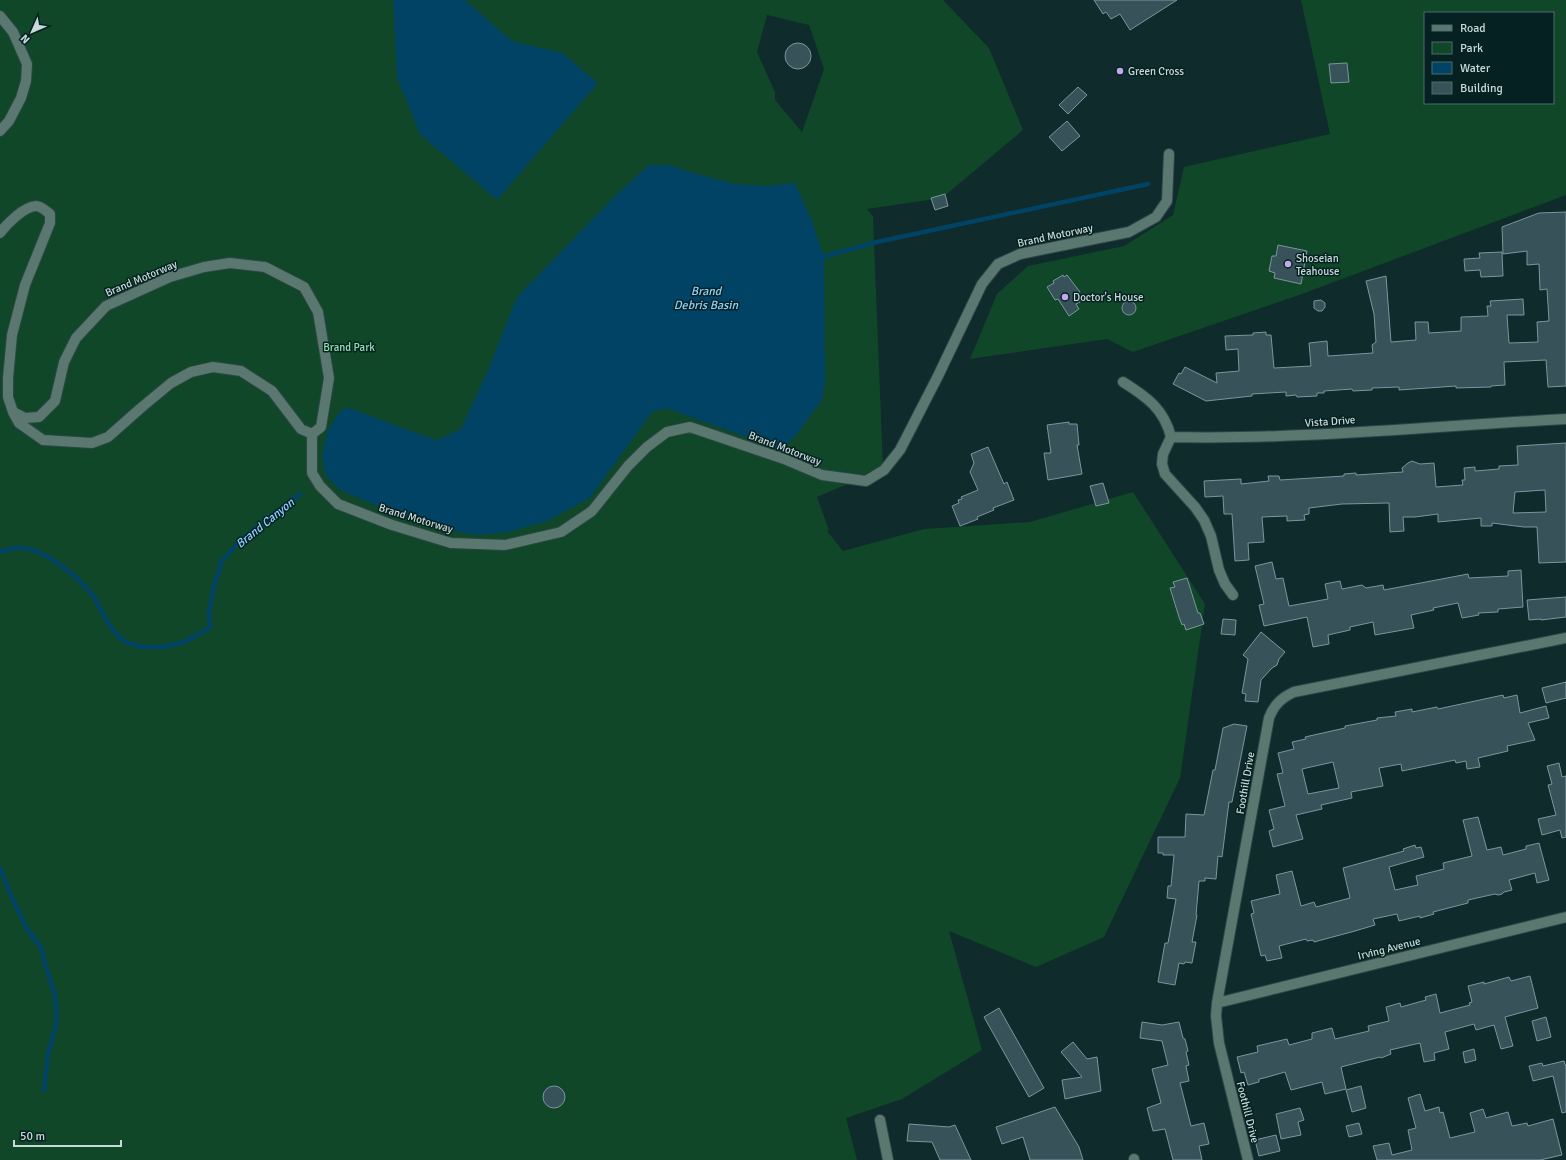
<svg xmlns="http://www.w3.org/2000/svg" width="1566" height="1160" font-family="Signika,sans-serif">
<rect width="100%" height="100%" fill="#0f2b2b"/>
<path fill="#0f4728" fill-rule="evenodd" d="M0,0H943L989,48L1023,130L942,198L867,209L873,216L883,469L817,497L829,530L827,531L843,551L924,529L1030,522L1133,492L1205,604L1180,778L1104,937L1036,967L949,931L982,1050L902,1099L846,1118L857,1160H0ZM767,15L809,25L824,69L802,132L775,100V92L757,52Z
M1301,0H1566V195L1302,294L1133,352L1107,339L970,359L997,294L1028,266L1124,246L1173,215L1184,167L1330,134ZM1425,13H1553V103H1425Z"/>
<path fill="#004365" d="M393,0H465L512,41L562,53L598,83L497,200L420,134L397,78Z
M649,165H668L697,174L735,184L766,186L795,183L812,221L824,257L825,381L822,400L796,435L782,450L666,408L652,412L590,498L545,522L508,532L479,535L440,529L382,508L340,490L326,476L322,456L327,432L339,413L347,407L402,428L437,440L461,429L489,368L517,297L614,197Z"/>
<g fill="none" stroke-linecap="round" stroke-linejoin="round">
<path stroke="#004365" stroke-width="4.5" d="M819,258L877,242L1148,184
M0,552C5,551 10,548 15,548C41,545 78,576 93,596C102,609 107,625 119,637C134,651 165,648 183,642C192,639 201,632 210,628L209,610L215,583L222,561L242,539L300,494
M0,868L13,900L27,929L41,947L46,967L55,995L57,1021L48,1054L44,1090"/>
</g>
<path fill="#38525a" stroke="#7a969e" fill-rule="evenodd" d="M1094,0H1177L1130,30L1120,14L1111,19L1106,12L1103,14Z
M785 56a13 13 0 1 1 26 0a13 13 0 1 1-26 0Z
M1347,63L1349,82L1331,83L1329,64Z
M1078,87L1087,95L1068,114L1059,105Z
M1067,121L1080,136L1062,151L1049,137Z
M945,194L948,206L935,210L931,198Z
M1566,212V386L1548,387L1546,360L1504,362L1505,385L1491,386V387L1456,388V386L1399,390V387L1372,388V390L1353,391L1352,389L1324,391V393H1317V396L1297,397L1296,395L1286,396V392L1252,394V396L1206,401L1173,384L1179,373L1181,374L1185,367L1217,383L1216,373L1239,371L1238,349L1226,350L1225,336L1253,335V333L1266,332V335H1271L1274,368L1311,366L1309,343L1327,341L1328,356L1373,353L1372,345L1376,342L1374,314L1366,281L1386,276L1391,342L1416,340L1415,322H1428L1429,333L1461,331V317L1488,316L1487,306H1491L1490,301L1523,299L1524,315H1507L1509,343L1538,342L1537,322L1549,321L1547,289L1540,290L1539,264L1527,265V251L1503,254L1502,227L1539,213Z
M1278,245L1307,251L1301,284L1274,278L1275,273L1269,271L1272,256H1276Z
M1502,252L1503,276L1481,277L1480,270L1465,271L1464,259L1480,258L1479,253Z
M1063,275L1064,277L1067,275L1080,292L1076,295L1080,302L1076,304L1079,309L1069,316L1058,299L1055,300L1047,287L1054,283L1053,281Z
M1321,300L1325,303V307L1322,311H1318L1314,308V301Z
M1122 308a7 7 0 1 1 14 0a7 7 0 1 1-14 0Z
M1069,422V424H1077L1079,445H1077L1082,474L1048,480L1044,453H1051L1047,425Z
M1566,443V562L1539,563L1537,527H1524L1492,523V526H1481V518L1438,522V514L1415,517H1403L1404,531L1390,532L1389,503L1342,504L1309,508V514L1304,515L1305,520L1287,521V516L1262,517L1264,542L1248,543L1249,560L1235,561L1232,514H1224L1223,496L1205,497L1204,481L1241,479V484L1269,481L1268,476H1279L1280,480L1344,476V474L1356,473V475L1403,472L1402,468L1408,463L1412,461L1420,464L1434,463L1436,487L1463,485L1462,480H1465L1464,468L1475,467V471L1499,469V466L1518,465L1517,446ZM1545,490L1546,512L1513,513L1515,492Z
M988,447L1004,484L1007,482L1014,500L993,508L994,510L977,517L978,519L960,526L952,506L959,503L958,500L962,499L961,497L978,490L970,472L974,463L971,454Z
M1103,483L1109,503L1096,506L1090,486Z
M1272,562L1276,579L1283,578L1289,606L1328,599L1325,584L1340,581L1342,589L1362,585L1366,588L1383,585L1384,590L1468,574L1469,578L1508,576V571L1521,570L1523,607L1498,609V612L1478,613L1479,615L1462,618L1458,603L1433,608L1434,610L1411,615L1414,628L1375,635L1373,622L1350,627V630L1328,635L1329,644L1313,647L1307,617L1264,626L1259,605L1264,604L1255,566Z
M1187,578L1198,613H1200L1204,624L1186,630L1184,624L1182,625L1179,617L1170,588L1175,587L1173,582Z
M1566,597V617L1541,620V619L1529,620L1527,600Z
M1223,619L1236,620L1235,635L1221,634Z
M1261,632L1285,652L1279,659L1277,665L1272,668L1261,680L1258,702L1245,701L1246,694L1242,693L1248,659L1243,655Z
M1566,682V698L1546,703L1542,688Z
M1503,695L1504,698L1517,695L1520,713L1546,706L1549,718L1528,723L1535,740L1507,746L1508,751L1478,758L1480,767L1467,769L1466,761L1456,763L1455,760L1402,771L1401,764L1379,768L1383,786L1351,792L1352,798L1321,805L1322,809L1296,815L1303,839L1273,847L1269,831L1274,829L1269,810L1285,806L1277,774L1283,773L1278,753L1294,749L1292,742L1306,739L1305,737L1345,728V726L1377,720V718L1396,716L1395,712L1412,709V712L1437,707L1438,709ZM1333,762L1339,788L1308,794L1302,769Z
M1234,724L1247,726L1232,802H1229L1222,857L1218,856L1216,879L1205,878V881H1199L1196,915H1197L1192,942H1196L1192,963L1185,962L1184,964L1179,963L1175,985L1158,982L1165,943H1168L1176,899L1167,898L1168,886H1171L1174,855H1163V853H1158V837H1185L1186,814L1204,815L1213,770H1215L1223,728Z
M1559,763L1562,777L1566,776V837L1562,838L1560,830L1542,835L1538,819L1556,815L1548,785L1552,784L1547,766Z
M1478,817L1487,850L1501,847L1503,855L1526,849V846L1539,843L1549,880L1537,883L1535,873L1509,880L1512,890L1504,892L1502,894L1498,895L1495,894L1468,900V903L1433,912L1434,914L1420,918V916L1399,921L1397,914L1373,919L1375,925L1355,931L1314,942L1313,940L1307,941L1306,939L1279,946L1282,958L1267,961L1265,955L1261,956L1251,914L1254,913L1251,901L1280,894L1276,875L1292,871L1301,906L1314,902L1316,907L1350,898L1343,868L1404,851L1403,849L1415,845L1416,848L1421,847L1424,857L1389,867L1395,890L1418,885L1416,876L1444,869L1443,863L1472,856L1463,820Z
M1530,976L1538,1008L1505,1017L1513,1046L1501,1049L1494,1025L1476,1030L1474,1024L1445,1032L1449,1049L1434,1053L1435,1060L1424,1062L1420,1043L1390,1050L1391,1054L1381,1058L1380,1057L1341,1067L1346,1089L1325,1094L1322,1082L1291,1090L1285,1072L1264,1078L1259,1079V1082L1248,1085L1244,1072L1241,1073L1237,1057L1258,1052L1257,1046L1287,1039L1289,1045L1312,1039V1033L1332,1028L1335,1039L1369,1031L1368,1026L1389,1021L1386,1007L1400,1003L1401,1007L1426,1000L1425,997L1436,994L1440,1013L1470,1005L1469,1003L1472,1002L1468,986L1484,982V984L1509,977L1511,981Z
M999,1008L1044,1088L1029,1097L984,1017Z
M1546,1017L1551,1037L1537,1041L1532,1021Z
M1142,1022L1162,1025L1179,1022L1183,1038L1185,1039L1188,1051L1186,1052L1189,1065L1186,1066L1189,1081L1180,1083L1191,1126L1204,1123L1209,1144L1199,1146L1202,1160H1173L1165,1129L1153,1131L1147,1108L1161,1103L1152,1069L1168,1065L1162,1041L1140,1038Z
M1073,1042L1087,1059L1097,1057L1101,1091L1065,1099L1062,1080L1082,1077L1061,1052Z
M1474,1049L1476,1060L1465,1063L1463,1052Z
M1564,1061L1566,1067V1112L1562,1113L1553,1076L1533,1081L1529,1066L1542,1063L1543,1066Z
M543 1097a11 11 0 1 1 22 0a11 11 0 1 1-22 0Z
M1361,1086L1366,1108L1352,1112L1346,1090Z
M1420,1094L1425,1111L1439,1107L1440,1113L1443,1112L1450,1138L1475,1132L1470,1113L1483,1109L1486,1118L1508,1112L1512,1126L1527,1123L1528,1126L1553,1119L1562,1155L1540,1160H1377L1373,1146L1389,1143L1392,1155L1412,1150L1408,1130L1416,1128L1408,1098Z
M1055,1107L1079,1147L1083,1160H1030L1023,1137L1002,1144L996,1127Z
M1300,1108L1304,1120L1298,1122L1301,1135L1281,1139L1276,1114Z
M1359,1123L1362,1134L1349,1137L1346,1126Z
M909,1124L949,1127L955,1125L971,1160H940L932,1142L907,1141Z
M1276,1135L1280,1151L1259,1156L1255,1140Z"/>
<g fill="none" stroke-linecap="round" stroke-linejoin="round">
<g stroke="#2d4747" stroke-width="12">
<path id="minor" d="M0,16L13,32L27,64L26,81L21,98L9,121L0,131
M0,233C7,224 23,207 36,206C41,206 46,211 50,214V223L25,285L12,335L8,378V397L13,412L19,423L43,440L92,443L108,437L142,407L171,383L191,372L213,367L241,371L272,391L301,429L312,434
M1123,382C1147,397 1164,409 1171,437
M13,412L25,418L39,417L55,401L64,362L76,338L106,306L170,277L204,267L230,263L265,267L304,287L318,312L329,378L321,427L312,434
M312,434V473L320,486L338,504L392,525L451,543L505,545L561,532L592,511L628,466L647,447L667,432L690,427L784,459L822,475L866,481L884,470L900,450L938,376L982,284L998,264L1020,254L1129,232L1156,217L1167,201L1169,154
M1171,437C1302,440 1434,426 1566,419
M1171,437L1163,454L1162,464L1165,474L1195,507L1204,520L1211,536L1219,570L1225,584L1233,595
M1217,1003L1566,917
M880,1120L888,1160
M1134,1159V1160
M1248,1160L1219,1043L1216,1016L1217,1003L1269,718C1274,705 1281,698 1294,692L1566,638"/>
</g>
<use href="#minor" stroke="#5a7870" stroke-width="10"/>
</g>
<g fill="#c5a7f1" stroke="#052122" stroke-width="1.5">
<circle cx="1120" cy="71" r="4"/>
<circle cx="1288" cy="264" r="4"/>
<circle cx="1065" cy="297" r="4"/>
</g>
<g text-anchor="middle" stroke-width="3" stroke-linejoin="round" paint-order="stroke">
<g font-size="11" fill="#c9d9d9" stroke="#052122" text-anchor="start">
<text x="1128" y="75">Green Cross</text>
<text x="1296" y="262">Shoseian<tspan x="1296" dy="13">Teahouse</tspan></text>
<text x="1073" y="301">Doctor's House</text>
</g>
<g font-size="11" fill="#c9d9d9" stroke="#052122">
<text transform="translate(1055 235) rotate(-12)" y="4">Brand Motorway</text>
<text transform="translate(141 278) rotate(-23)" y="4">Brand Motorway</text>
<text transform="translate(1330 421) rotate(-4)" y="4">Vista Drive</text>
<text transform="translate(785 448) rotate(21)" y="4">Brand Motorway</text>
<text transform="translate(416 518) rotate(17)" y="4">Brand Motorway</text>
<text transform="translate(1245 783) rotate(-80)" y="4">Foothill Drive</text>
<text transform="translate(1389 948) rotate(-14)" y="4">Irving Avenue</text>
<text transform="translate(1248 1112) rotate(76)" y="4">Foothill Drive</text>
</g>
<g font-size="11" fill="#8fe2ab" stroke="#052122">
<text x="349" y="351">Brand Park</text>
</g>
<g font-size="12" font-style="italic" fill="#90d1fd" stroke="#052122">
<text x="706" y="295">Brand<tspan x="706" dy="14">Debris Basin</tspan></text>
<text transform="translate(265 523) rotate(-39)" y="4">Brand Canyon</text>
</g>
</g>
<rect x="1424" y="12" width="130" height="92" fill="#052122" stroke="#536b6b"/>
<rect x="1432" y="25" width="20" height="6" fill="#5a7870" stroke="#536b6b"/>
<text x="1460" y="32" font-size="12" fill="#c9d9d9">Road</text>
<rect x="1432" y="42" width="20" height="12" fill="#0f4728" stroke="#536b6b"/>
<text x="1460" y="52" font-size="12" fill="#c9d9d9">Park</text>
<rect x="1432" y="62" width="20" height="12" fill="#004365" stroke="#536b6b"/>
<text x="1460" y="72" font-size="12" fill="#c9d9d9">Water</text>
<rect x="1432" y="82" width="20" height="12" fill="#38525a" stroke="#536b6b"/>
<text x="1460" y="92" font-size="12" fill="#c9d9d9">Building</text>
<g transform="translate(32 32) rotate(225)" stroke="#052122" stroke-width="3" paint-order="stroke">
<path d="M0-3L7 15L0 10L-7 15Z" fill="#c9d9d9"/>
<text y="-6" font-size="11" font-weight="bold" text-anchor="middle" fill="#c9d9d9">N</text>
</g>
<path d="M14 1140v6h107v-6" fill="none" stroke="#c9d9d9" stroke-width="2"/>
<text x="20" y="1140" font-size="12" fill="#c9d9d9" stroke="#052122" stroke-width="3" paint-order="stroke">50 m</text>
</svg>
